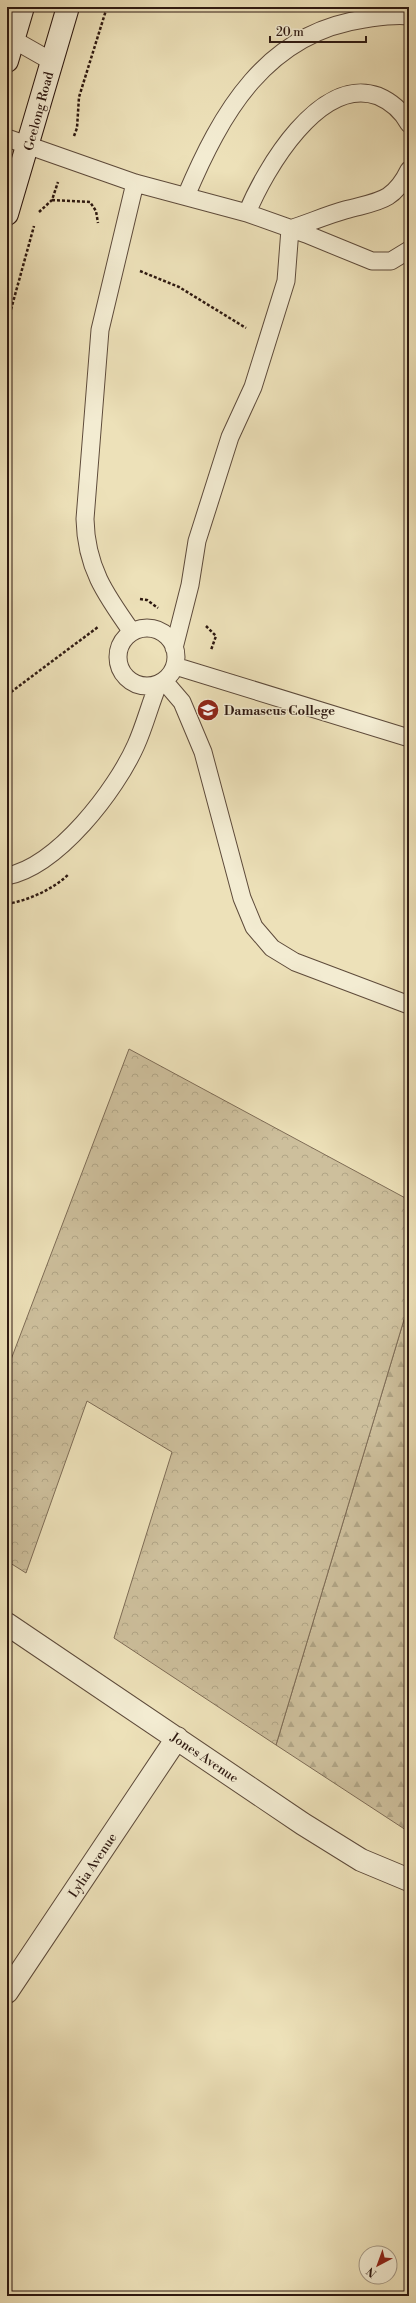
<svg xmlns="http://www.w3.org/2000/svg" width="416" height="2303" font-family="'Libre Bodoni',serif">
<defs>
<pattern id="forest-firs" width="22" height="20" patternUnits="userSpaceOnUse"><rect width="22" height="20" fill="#cdbf9c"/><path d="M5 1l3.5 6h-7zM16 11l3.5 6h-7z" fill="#b0a485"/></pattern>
<pattern id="park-crowns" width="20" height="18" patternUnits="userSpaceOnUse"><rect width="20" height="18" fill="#cdbf9c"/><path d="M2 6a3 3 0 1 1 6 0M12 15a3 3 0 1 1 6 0" fill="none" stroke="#b0a485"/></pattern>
</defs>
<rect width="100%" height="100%" fill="#ede1b9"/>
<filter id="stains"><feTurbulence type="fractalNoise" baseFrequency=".005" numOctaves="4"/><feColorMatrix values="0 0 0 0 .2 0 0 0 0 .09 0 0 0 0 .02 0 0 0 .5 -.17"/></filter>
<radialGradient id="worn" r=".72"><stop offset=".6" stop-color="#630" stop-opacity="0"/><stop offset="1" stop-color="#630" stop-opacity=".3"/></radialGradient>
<path fill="url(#forest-firs)" stroke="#7e6c56" d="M409,1303V1832L276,1745Z"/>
<path fill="url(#park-crowns)" stroke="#7e6c56" d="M129,1049L409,1200V1303L276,1745L114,1638L172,1452L87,1401L26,1573L7,1561V1370Z"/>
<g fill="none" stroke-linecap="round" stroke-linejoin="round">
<g stroke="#5e4b3b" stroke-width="19">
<path id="service" d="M7,36L51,61
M7,138L135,183L247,213L306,234L372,261H391L409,250
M186,196C221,113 266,33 364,19C379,17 394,14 409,16
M247,213C265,169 320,75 378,96C392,102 402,111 409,124
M118 657a29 29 0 1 1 58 0a29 29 0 1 1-58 0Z
M132,632C105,594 86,567 85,519L100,330L135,183
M174,648L190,585L197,541L230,437L253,387L286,281L290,229C309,223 327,215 345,210C377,201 393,203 409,170
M175,666L409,738
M164,681L182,702L203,752L242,898L254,927L272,948L295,962L409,1005
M7,876C58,866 116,790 136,745C145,725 150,704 158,685"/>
</g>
<g stroke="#5e4b3b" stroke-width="24">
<path id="minor" d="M7,1624L303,1824L361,1860L409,1880
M7,1992L177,1738"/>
</g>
<g stroke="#2e1911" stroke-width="24">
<path id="secondary" d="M7,61L23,7
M7,214L68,7"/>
</g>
<path stroke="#2e1911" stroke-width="2.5" stroke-dasharray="3 2" stroke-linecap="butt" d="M74,136L77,128L79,97L107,7
M52,200L90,202L96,211L98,223
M39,212L52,200L58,182
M140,271L179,287L246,328
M7,324L34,226
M140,599L147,600L158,608
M206,626L216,636L211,650
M7,695L98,627
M7,904C29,900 52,890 69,874"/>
<use href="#service" stroke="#f3ecd2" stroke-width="17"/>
<use href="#minor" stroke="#f3ecd2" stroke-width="22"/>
<use href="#secondary" stroke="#f3ecd2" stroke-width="22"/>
</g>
<defs>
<g id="school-disc" transform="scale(1.15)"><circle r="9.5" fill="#8f2418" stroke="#f3ecd2"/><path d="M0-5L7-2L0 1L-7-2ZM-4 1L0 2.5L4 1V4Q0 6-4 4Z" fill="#fff"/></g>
</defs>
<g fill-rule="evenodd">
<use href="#school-disc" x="208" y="710"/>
</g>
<g text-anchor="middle" stroke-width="3" stroke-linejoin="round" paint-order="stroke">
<g font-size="13" fill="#2e1911" stroke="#f3ecd2">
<text transform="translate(38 111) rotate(-75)" y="5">Geelong Road</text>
<text transform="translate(205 1757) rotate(34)" y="5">Jones Avenue</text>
<text transform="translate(92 1865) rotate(-56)" y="5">Lylia Avenue</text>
</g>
<g font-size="13" font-weight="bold" fill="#2e1911" stroke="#f3ecd2" text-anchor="start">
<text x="224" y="715">Damascus College</text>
</g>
</g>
<rect width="416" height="2303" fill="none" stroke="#ede1b9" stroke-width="24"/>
<rect x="8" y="8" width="400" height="2287" fill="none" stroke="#2e1911" stroke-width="2"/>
<rect x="12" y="12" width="392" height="2279" fill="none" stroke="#2e1911"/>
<g transform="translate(378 2265) rotate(221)"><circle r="19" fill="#f3ecd2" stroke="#a49885"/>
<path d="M0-3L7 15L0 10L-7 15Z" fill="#8f2418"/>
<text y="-6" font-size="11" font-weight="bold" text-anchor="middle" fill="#2e1911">N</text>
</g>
<path d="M270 36v6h96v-6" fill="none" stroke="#2e1911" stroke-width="2"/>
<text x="276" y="36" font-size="12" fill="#2e1911" stroke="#f3ecd2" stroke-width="3" paint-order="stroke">20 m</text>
<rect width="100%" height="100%" filter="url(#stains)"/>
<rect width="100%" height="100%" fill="url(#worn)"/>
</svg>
